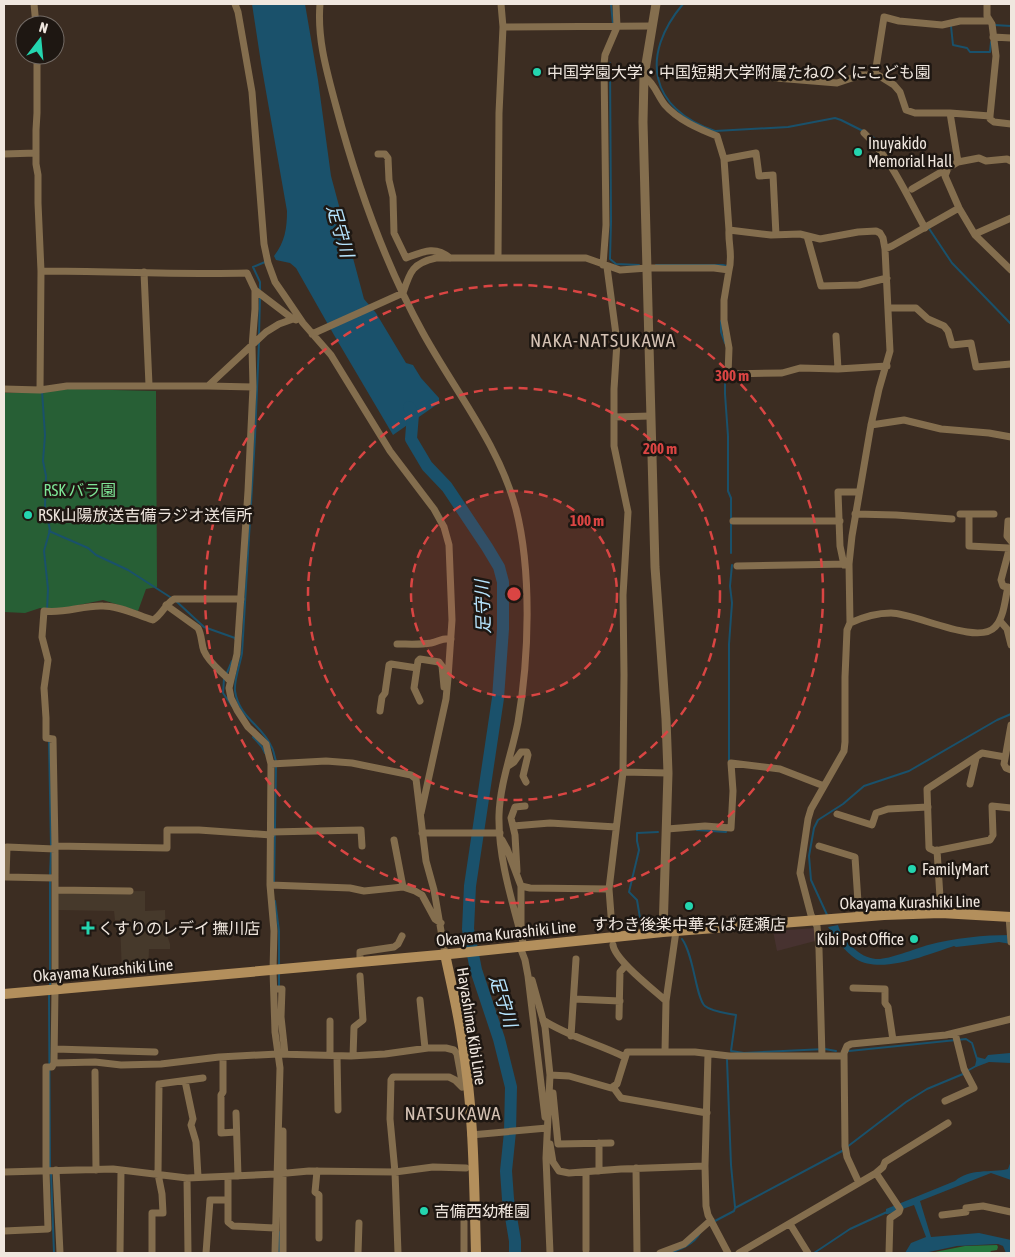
<svg xmlns="http://www.w3.org/2000/svg" width="1015" height="1257" font-family="'Asap Condensed','Noto Sans JP',sans-serif">
<rect width="100%" height="100%" fill="#3c2d22"/>
<path fill="#473230" d="M815,928V941L777,951L773,931Z"/>
<path fill="#46392b" d="M145,891V911L165,910L166,932L170,944V949H149L148,973L122,976L120,920H115L114,911L57,910V895L60,892Z"/>
<path fill="#275f35" d="M69,389L156,391L157,587L146,589L138,611L103,600L59,609L40,608L25,613L4,612V393L42,392Z"/>
<path fill="#25763d" d="M997,1245L998,1247L997,1250L991,1251L990,1253H930L965,1246Z"/>
<path fill="#1a516b" d="M252,4H305L318,80L331,176L364,299L376,313L406,363L413,365L421,378L439,398V403L393,435L334,335L296,268L290,263L276,260L274,256C285,242 287,228 287,211L261,63Z
M838,925C842,940 860,958 876,959C888,960 914,949 928,945C955,938 983,935 1011,935V944L999,942L956,947L954,946C928,954 882,975 856,959C844,951 836,939 828,927Z
M1010,1053L1011,1063L989,1062L976,1067L975,1066L977,1057L985,1059L988,1055Z
M1011,1161V1180L991,1173L920,1201L931,1237L979,1233L1011,1240V1253H1006L1003,1246L998,1244L957,1246L924,1253H905L911,1243L926,1237L914,1205L888,1214H886V1209L955,1181C970,1168 990,1173 1008,1169Z"/>
<g fill="none" stroke-linecap="round" stroke-linejoin="round">
<path stroke="#1a516b" stroke-width="2" d="M611,4L613,24
M683,4C640,55 649,109 715,131L788,127L835,118L841,120L863,131
M994,25L1011,26
M951,26L953,45L967,48L970,52H990L991,42
M610,63L611,222L610,259L616,264L639,265
M871,136L877,140L883,149
M928,227L952,263L1011,324
M656,265H723L727,266V267
M260,290V282L253,267L265,262
M721,321V332L725,343
M259,335L260,297
M259,342L255,437L242,653C240,665 234,679 235,691C239,718 262,725 271,746C274,750 274,756 276,761
M725,373V394L728,436V491L731,498V553
M42,391L45,435L43,461L46,476L45,506L50,530L44,551L48,589L47,610
M49,531L88,548L96,555L128,570L170,597
M176,601L204,627L235,638V639
M226,675L232,661
M224,679L223,693L232,706
M253,737L262,747L265,753
M49,741L51,846
M729,762V644L732,603L730,586L732,565
M697,830L726,832L727,829
M50,876L51,851
M274,883L276,766
M275,901L279,931V965
M828,917L811,880L809,856L814,828L818,820L843,804L864,786L909,771L997,720L1011,714
M645,921L640,918L637,900L629,892L639,850L637,841V833L658,832
M682,939C694,955 696,999 705,1006C712,1012 727,1013 736,1015L731,1051L744,1053L825,1049L836,1051
M279,973V988
M50,986V881
M49,993L50,1168
M849,1051L966,1039L972,1043L977,1059
M727,1060L731,1165L735,1207
M967,1071L976,1066
M847,1147L906,1102L927,1089L963,1074
M51,1173L54,1253
M713,1222L734,1211L735,1208L844,1150
M279,1253V1232
M670,1253C681,1249 694,1244 700,1233
M814,1253L850,1229L887,1212"/>
<path stroke="#1a516b" stroke-width="12" d="M409,407L413,414L411,439L427,466L447,487L487,547L499,567L503,582V629L498,698L470,886L468,929L476,970L499,1039L511,1087L510,1132L506,1171L508,1199L515,1241V1253"/>
<path stroke="#846e4e" stroke-width="7" d="M34,4L36,25
M235,4L238,12L252,92L264,244L268,263L275,282L284,295L303,323L331,355L390,451L434,509L444,527L449,545L452,620L448,678L446,699L421,813
M320,4C317,39 327,72 336,106C357,185 384,262 423,333C455,391 499,445 516,509C532,572 529,658 518,722C512,753 500,783 499,815C498,859 513,904 524,946
M501,4L503,27
M993,37L1011,38
M37,55V113L36,130V164L38,175V203L41,271
M732,70L776,78L837,83L861,75H878L894,85L900,92L906,110L915,113H950
M875,74L884,17L899,21L942,25L960,21H989
M990,116V119L994,122L1011,124
M864,133C891,158 907,196 925,228
M4,154L36,153
M378,154H385L388,158L389,180L393,197L394,233L406,258C422,252 435,245 450,258
M724,159L756,153L759,176L773,175L776,235
M1011,161L1007,159L986,161L979,158L958,162L948,168L945,176L959,208L975,235L1011,270
M958,162L950,113L990,116L996,56L992,24L987,16V4
M912,189L948,168
M729,230L771,235L800,234L820,239L858,232L876,231L880,233L883,238L885,249L890,351L879,389L871,425L852,536L849,564L850,623L847,630L845,677V742L844,751L811,809L808,819L800,873L811,915L817,926L819,949L822,1056
M975,234L1011,218
M807,236L821,286L859,285L887,278
M885,249L892,246L959,208
M498,258L499,113L503,27L652,26
M603,265L606,225L604,64L605,55L617,27L616,4
M607,267L617,342L614,389V446L628,512L623,595L624,675L623,772L609,889L612,928
M729,270L724,300V320L729,348L728,374L782,373L800,368L838,369L887,366
M144,272L149,385
M255,290V309L252,347L253,387L248,491L237,654L229,688L231,698L237,710L248,727L266,744L271,764L270,885L274,931L273,970L275,1032L280,1068L275,1253
M888,308H916L928,319L944,326L948,331L952,345L971,343L976,367L1011,364
M312,334L403,293C410,271 413,263 436,258H586L620,270L648,268H714L729,270C733,255 728,244 729,230L724,159L717,136C699,129 678,120 665,105C657,95 655,84 644,76
M836,336L838,369
M208,386L253,387
M4,389L40,390L67,386H208L266,332L279,324L293,319L296,320
M40,390L41,271C110,271 178,275 247,273L255,290L293,319
M614,417L651,416
M871,425L904,420L941,429L989,433L1011,437
M855,514L896,515L952,519
M960,514H994
M969,514V546L1009,548
M733,521H840
M1011,521H1008L1007,536L1011,541
M844,565L840,546L838,492H859
M737,566L849,564
M1011,588L1003,586L1001,580L1009,550L1011,551
M241,599H174C165,604 162,615 153,620C137,615 120,606 103,606C83,605 64,614 44,611L42,637L48,660L44,688L46,718V738L53,739L55,846V988L54,1063L95,1062L121,1065L161,1064L219,1057L278,1054L351,1056L385,1054L428,1048H446L454,1050L457,1054L463,1087
M166,605L198,628C202,635 201,643 204,651C209,663 222,672 230,681
M1000,621L1007,629L1011,645
M850,623C863,617 876,613 891,613C915,613 978,646 995,627C1004,618 1005,599 1008,587
M397,644C408,644 420,645 431,643C440,641 441,638 451,639
M420,701L414,688L418,661L420,659L439,662L442,666L444,687
M380,711L382,697L385,693L389,665L391,664L417,668
M1011,725L1004,764L1006,768L1011,770
M1005,757L982,753L927,789L929,848L935,851L990,840L993,835L992,806L1011,808
M271,764L326,761L352,763L411,775L416,779L426,861L434,890L445,954
M508,766L514,762L521,752H527L528,755L523,776L526,782
M623,772L668,773
M970,784L976,758
M837,814L872,825L876,813L888,809L928,807
M513,826L550,823L616,827
M667,829L705,826L731,828L733,791L731,763L780,769L824,786
M271,832L361,830L362,846
M422,833H500
M394,840L403,887
M502,840L507,849L521,886V926
M55,846L167,848V830H199L271,835
M819,846L855,857L859,917
M937,850L941,913
M517,871L515,835L511,818L515,807L525,806
M54,878L6,877L7,847L55,849
M270,885L350,888L364,891L403,887L415,891L422,895L435,919L441,923
M521,886L530,888L609,889
M55,890L130,891
M1009,917L1011,942
M613,945C615,960 654,990 666,1001L665,1052
M520,947L525,960L528,976L545,1117
M360,962V952L394,947L398,944L402,936
M532,980L545,1027L550,1075
M853,988L885,989V1003L888,1007L893,1040
M274,989H282L281,1017L285,1054
M574,999L620,1001
M420,1000L425,1048
M666,1001L676,931
M619,1017L620,972L626,965
M543,1020C569,1037 597,1043 625,1057
M571,1036L576,959
M55,1049L155,1052
M708,1054L705,1166L706,1206L708,1215L728,1253
M330,1055V1021
M337,1056L338,1110
M353,1056L354,1027L363,1020L360,976
M223,1057V1092L221,1095V1133L236,1132
M95,1072L96,1170
M185,1081L193,1119L191,1125L196,1142L198,1177
M613,1087L621,1098L707,1113
M553,1093L558,1144L611,1143
M945,1101L974,1088L964,1069L955,1033
M236,1113L238,1176
M471,1135L547,1128
M599,1143V1171
M550,1144L553,1162L559,1171L569,1173L621,1169L705,1166
M636,1168L637,1253
M56,1170L60,1253
M317,1171L315,1192L319,1195V1238
M4,1172L113,1169L187,1178L276,1174L309,1171L395,1172L433,1167L466,1168
M876,1173L883,1167L885,1162L948,1123
M187,1178L188,1253
M859,1183L847,1157L845,1146L844,1053L847,1046L851,1044L946,1035L1011,1019
M228,1200V1222L233,1226L275,1228
M942,1215L966,1212V1208L983,1206L1011,1212
M790,1224L808,1253
M4,1231L48,1229L46,1171V1067H52L54,1063
M586,1250V1172
M120,1253L121,1170
M152,1253V1213H163L162,1194L158,1174L159,1084L203,1078
M206,1253L210,1200H228V1177
M283,1253V1131
M358,1253L359,1223
M398,1253L395,1172L390,1119L391,1080L393,1077H449L455,1080L462,1087
M464,1253V1219L466,1212L475,1204
M550,1253L546,1158L550,1075L569,1076L611,1088L617,1084L627,1052H695L729,1056H844
M660,1253L684,1244L711,1220
M739,1253L876,1173L900,1209L899,1212L890,1218L889,1253"/>
<path stroke="#846e4e" stroke-width="9" d="M656,4L644,76L643,122L655,567L666,719L668,773L663,932"/>
<path stroke="#b38f5c" stroke-width="10" d="M445,954C451,983 458,1011 462,1040C474,1110 474,1183 476,1253
M4,994L450,954L663,932L884,915L941,913L1011,917"/>
</g>
<circle cx="514" cy="594" r="103" fill="#da4543" fill-opacity=".12"/>
<g fill="none" stroke="#da4543" stroke-width="2.5" stroke-dasharray="9 6">
<circle cx="514" cy="594" r="103"/>
<circle cx="514" cy="594" r="206"/>
<circle cx="514" cy="594" r="309"/>
</g>
<g fill="#24d5af" stroke="#1e1712" stroke-width="2">
<circle cx="537" cy="72" r="5"/>
<circle cx="858" cy="152" r="5"/>
<circle cx="28" cy="515" r="5"/>
<circle cx="912" cy="869" r="5"/>
<circle cx="689" cy="906" r="5"/>
<path d="M85.5 920.5h5v5h5v5h-5v5h-5v-5h-5v-5h5z"/>
<circle cx="914" cy="939" r="5"/>
<circle cx="424" cy="1211" r="5"/>
</g>
<g text-anchor="middle" stroke-width="5" stroke-linejoin="round" paint-order="stroke">
<g font-size="16" fill="#f0e7df" stroke="#1e1712" text-anchor="start">
<text x="547" y="78">中国学園大学・中国短期大学附属たねのくにこども園</text>
<text x="868" y="149">Inuyakido<tspan x="868" dy="18">Memorial Hall</tspan></text>
<text x="38" y="521">RSK山陽放送吉備ラジオ送信所</text>
<text x="922" y="875">FamilyMart</text>
<text x="689" y="930" text-anchor="middle">すわき後楽中華そば 庭瀬店</text>
<text x="98" y="934">くすりのレデイ 撫川店</text>
<text x="904" y="945" text-anchor="end">Kibi Post Office</text>
<text x="434" y="1217">吉備西幼稚園</text>
</g>
<g font-size="16" fill="#7ee696" stroke="#1e1712">
<text x="80" y="496">RSK バラ園</text>
</g>
<g font-size="16" fill="#f0e7df" stroke="#1e1712">
<text transform="translate(910 902) rotate(-1)" y="6">Okayama Kurashiki Line</text>
<text transform="translate(506 933) rotate(-6)" y="6">Okayama Kurashiki Line</text>
<text transform="translate(103 970) rotate(-5)" y="6">Okayama Kurashiki Line</text>
<text transform="translate(472 1026) rotate(81)" y="6">Hayashima Kibi Line</text>
</g>
<g font-size="18" font-style="italic" fill="#b6e4fe" stroke="#1e1712">
<text transform="translate(340 231) rotate(74)" y="6">足守川</text>
<text transform="translate(483 607) rotate(-92)" y="6">足守川</text>
<text transform="translate(503 1001) rotate(73)" y="6">足守川</text>
</g>
<g font-size="19" letter-spacing="1" fill="#d4c1b3" stroke="#1e1712">
<text x="603" y="347">NAKA-NATSUKAWA</text>
<text x="453" y="1120">NATSUKAWA</text>
</g>
</g>
<circle cx="514" cy="594" r="8" fill="#da4543" stroke="#1e1712" stroke-width="2.5"/>
<g font-size="15" text-anchor="middle" font-weight="bold" fill="#da4543" stroke="#1e1712" stroke-width="5" stroke-linejoin="round" paint-order="stroke">
<text x="732" y="381">300 m</text>
<text x="660" y="454">200 m</text>
<text x="587" y="526">100 m</text>
</g>
<rect width="1015" height="1257" fill="none" stroke="#f0e7df" stroke-width="10"/>
<g transform="translate(40 40) rotate(16)"><circle r="24" fill="#1e1712" stroke="#726a64"/>
<path d="M0-4L9 19L0 12L-9 19Z" fill="#24d5af"/>
<text y="-8" font-size="14" font-weight="bold" text-anchor="middle" fill="#f0e7df">N</text>
</g>
</svg>
